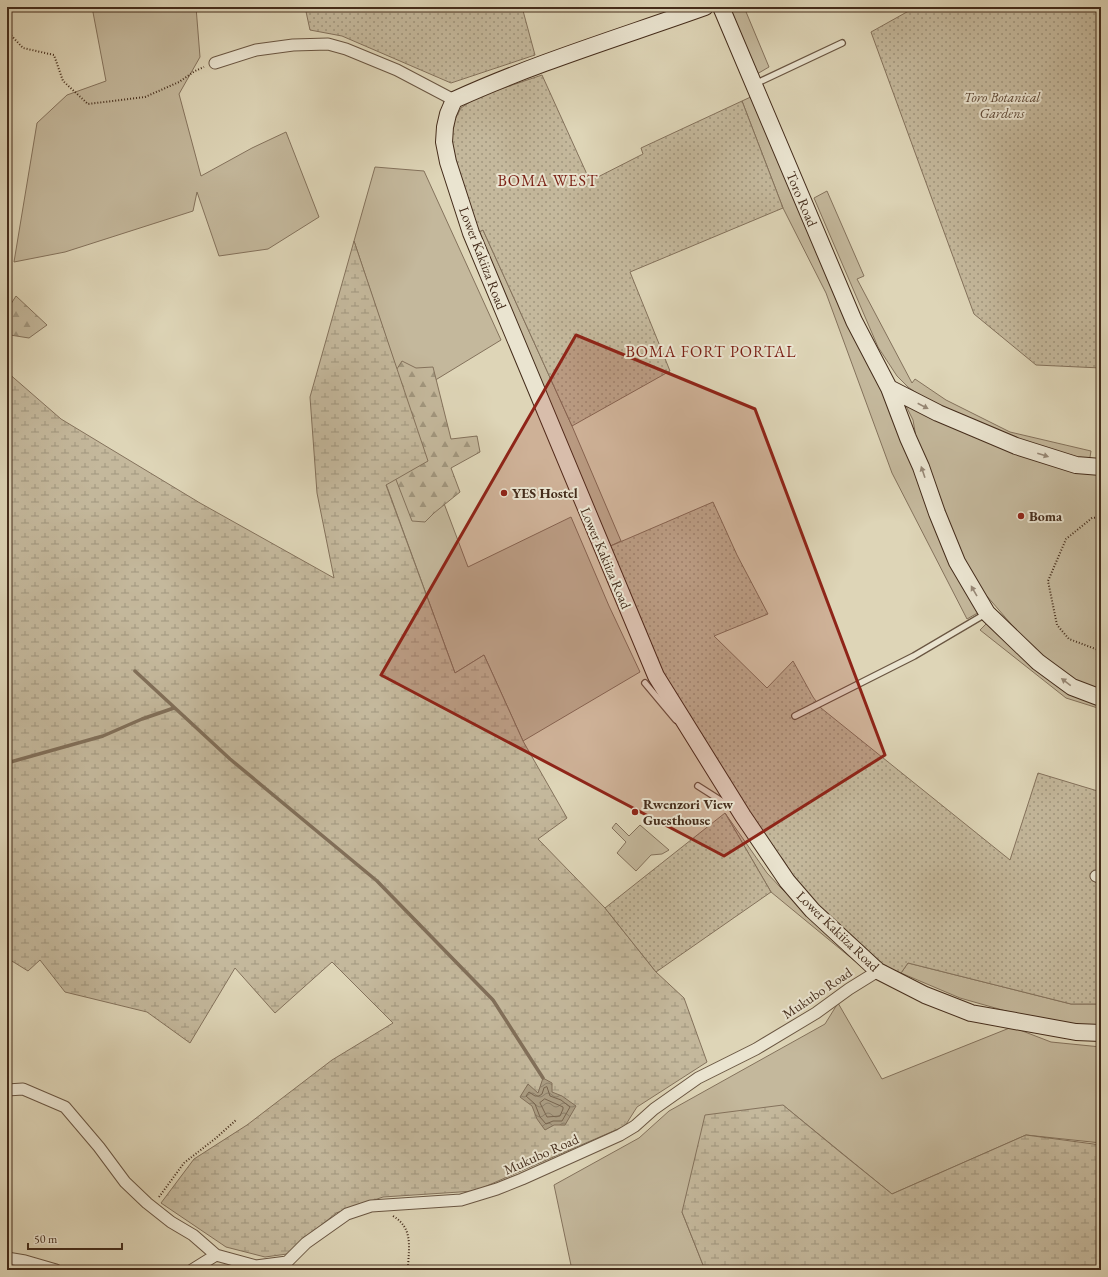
<svg xmlns="http://www.w3.org/2000/svg" width="1108" height="1277" font-family="'EB Garamond',serif">
<defs>
<pattern id="forest-firs" width="22" height="20" patternUnits="userSpaceOnUse"><rect width="22" height="20" fill="#c4b89c"/><path d="M5 1l3.5 6h-7zM16 11l3.5 6h-7z" fill="#a1967e"/></pattern>
<pattern id="wetland-marsh" width="20" height="14" patternUnits="userSpaceOnUse"><rect width="20" height="14" fill="#c4b89c"/><path d="M1 5h8M5 5V1M11 12h8M15 12V8" fill="none" stroke="#a1967e"/></pattern>
<pattern id="park-dots" width="8" height="8" patternUnits="userSpaceOnUse"><rect width="8" height="8" fill="#c4b89c"/><path d="M2 2h.1M6 6h.1" fill="none" stroke="#a1967e" stroke-width="1.8" stroke-linecap="round"/></pattern>
<pattern id="water-waves" width="16" height="10" patternUnits="userSpaceOnUse"><rect width="16" height="10" fill="#aa9c82"/><path d="M0 5q4-4 8 0t8 0" fill="none" stroke="#8c7f6a"/></pattern>
</defs>
<rect width="100%" height="100%" fill="#ded5b7"/>
<filter id="stains"><feTurbulence type="fractalNoise" baseFrequency=".005" numOctaves="4"/><feColorMatrix values="0 0 0 0 .2 0 0 0 0 .09 0 0 0 0 .02 0 0 0 .5 -.17"/></filter>
<radialGradient id="worn" r=".72"><stop offset=".6" stop-color="#630" stop-opacity="0"/><stop offset="1" stop-color="#630" stop-opacity=".3"/></radialGradient>
<path fill="#c4b89c" stroke="#84725c" d="M92,7H196L200,57L179,94L201,176L252,148L286,132L319,217L268,249L219,256L197,192L193,211L65,252L14,262L37,123L67,95L106,81Z
M728,7H744L769,67L757,74Z
M755,95L983,610L967,619L892,473L826,293L783,208L742,101Z
M375,167L424,171L501,340L406,398L354,241Z
M827,191L864,276L857,279L912,383L915,379L946,400L1010,432L1091,451L1089,463L1077,461L941,410L908,387L897,376L878,347L814,198Z
M483,230L572,426L621,541L606,548L475,234Z
M900,394L938,413L1101,467V692L1075,683L1042,660L961,566L920,460L913,420Z
M428,461L468,567L571,517L609,606L640,672L523,741L484,655L455,673L386,484L395,477Z
M989,621L1101,700V709L1066,698L980,630Z
M725,813L767,873L781,888L856,962L771,892Z
M616,823L629,836L640,825L669,850L662,854L651,855L636,871L617,853L626,842L612,828Z
M908,963L1071,1004H1101V1026L1065,1024L1034,1019L960,998L901,973Z
M838,1003L882,1079L1012,1027L1051,1042L1101,1047V1143L1026,1135L892,1194L783,1105L682,1212L705,1270H572L554,1185L639,1138L669,1111L825,1024Z"/>
<path fill="url(#forest-firs)" stroke="#84725c" d="M16,296L47,325L29,338L10,335L7,330V310Z
M402,361L416,368L433,367L451,439L477,436L480,452L451,468L460,492L434,513L425,522L412,521L395,477L388,383Z"/>
<path fill="url(#wetland-marsh)" stroke="#84725c" d="M354,241L428,461L386,485L455,673L484,655L523,741L567,818L538,839L605,908L656,972L684,998L707,1062L637,1107L625,1126L475,1191L383,1197L336,1213L287,1254L265,1257L226,1247L161,1203L194,1159L247,1125L332,1060L393,1023L332,962L275,1013L235,968L190,1043L147,1012L65,992L40,960L28,971L7,958V372L61,419L200,503L334,578L317,493L310,397Z
M783,1105L840,1152L892,1194L1026,1135L1101,1145V1270H705L682,1212L705,1115Z"/>
<path fill="url(#park-dots)" stroke="#84725c" d="M305,7H522L535,55L451,83L342,36L310,30Z
M914,7H1101V368L1036,365L974,314L871,32L914,8Z
M542,75L590,181L643,154L641,148L742,101L783,208L630,272L670,371L572,426L483,230L475,234L450,145L451,127L461,108L477,97Z
M713,502L737,555L768,614L714,636L767,688L793,661L813,697L821,708L1010,860L1038,773L1101,792V1004H1071L908,963L901,973L883,966L811,903L782,858L752,825L654,660L606,548Z
M725,813L771,892L656,972L605,908Z"/>
<path fill="url(#water-waves)" stroke="#816f59" d="M543,1078L552,1083V1092L562,1096L576,1106L565,1125H554L545,1130L537,1119L532,1106L520,1097L528,1084L538,1093Z"/>
<g fill="none" stroke-linecap="round" stroke-linejoin="round">
<path stroke="#77644e" stroke-width="1" d="M547,1087L550,1096L561,1100L570,1107L562,1121H553L546,1124L540,1117L535,1104L526,1096L529,1092L535,1096H539L542,1094L544,1088Z
M545,1099L563,1107V1109L560,1116L547,1117L540,1103Z"/>
<path stroke="#816f59" stroke-width="3.5" d="M135,671L230,759L377,881L493,1000L543,1078
M7,763L103,736L142,719L174,708"/>
<g stroke="#6a5642" stroke-width="8">
<path id="lane" d="M755,84L842,43
M645,683L676,720
M795,716L914,656L987,613
M698,786L731,807"/>
</g>
<g stroke="#6a5642" stroke-width="13">
<path id="street" d="M215,63L256,50L293,45L328,44L346,49L397,70L454,100
M1096,876L1101,878
M7,1090L23,1089L65,1107L99,1147L125,1182L147,1203L171,1222L193,1235L216,1255
M7,1258L25,1261L56,1270
M192,1270L216,1255L256,1266L287,1262L306,1243L347,1214L371,1206L461,1200L497,1189L522,1179L620,1135L635,1126L654,1109L698,1078L756,1049L816,1013L849,989L878,971"/>
</g>
<g stroke="#442c1b" stroke-width="18">
<path id="secondary" d="M705,7C621,37 535,63 454,100L448,114L445,127L444,142L448,162L471,233L656,676L743,816L787,881L812,910L878,971L925,995L971,1013L1076,1032L1101,1033
M721,7L854,321L889,388L908,438L921,467L937,513L957,562L987,613L1038,662L1072,687L1101,698
M889,388L938,413L1016,446L1076,465L1101,467"/>
</g>
<path stroke="#442c1b" stroke-width="2" stroke-dasharray="1 2" stroke-linecap="butt" d="M7,31L23,48L54,55L63,81L88,104L145,97L179,82L195,71L204,67
M1101,517L1092,518L1066,539L1048,581L1057,625L1069,639L1101,651
M159,1197L184,1163L216,1138L236,1120
M393,1216C413,1228 409,1246 408,1267L407,1270"/>
<use href="#lane" stroke="#eae4d0" stroke-width="5.5"/>
<use href="#street" stroke="#eae4d0" stroke-width="11"/>
<use href="#secondary" stroke="#eae4d0" stroke-width="16"/>
</g>
<defs><path id="oneway-solid" d="M-6-.8H1V-3.2L6.5 0L1 3.2V.8H-6Z"/></defs>
<g fill="#978876">
<use href="#oneway-solid" transform="translate(923 406) rotate(27)"/>
<use href="#oneway-solid" transform="translate(1043 455) rotate(17)"/>
<use href="#oneway-solid" transform="translate(923 472) rotate(-109)"/>
<use href="#oneway-solid" transform="translate(974 591) rotate(-120)"/>
<use href="#oneway-solid" transform="translate(1066 682) rotate(-143)"/>
</g>
<path fill="#8f2418" fill-opacity="0.2" stroke="#8f2418" stroke-width="3" stroke-linejoin="round" d="M576,335L755,409L885,755L724,856L381,675Z"/>
<g fill="#8f2418" stroke="#eae4d0" stroke-width="1.5">
<circle cx="504" cy="493" r="4"/>
<circle cx="1021" cy="516" r="4"/>
<circle cx="635" cy="812" r="4"/>
</g>
<g text-anchor="middle" stroke-width="4" stroke-linejoin="round" paint-order="stroke">
<g font-size="14" font-style="italic" fill="#5e4835" stroke="#eae4d0">
<text x="1002" y="102">Toro Botanical<tspan x="1002" dy="16">Gardens</tspan></text>
</g>
<g font-size="14" fill="#442c1b" stroke="#eae4d0">
<text transform="translate(802 199) rotate(67)" y="5">Toro Road</text>
<text transform="translate(483 258) rotate(69)" y="5">Lower Kakiiza Road</text>
<text transform="translate(606 558) rotate(67)" y="5">Lower Kakiiza Road</text>
<text transform="translate(838 931) rotate(44)" y="5">Lower Kakiiza Road</text>
<text transform="translate(817 993) rotate(-34)" y="5">Mukubo Road</text>
<text transform="translate(541 1154) rotate(-24)" y="5">Mukubo Road</text>
</g>
<g font-size="14" font-weight="bold" fill="#442c1b" stroke="#eae4d0" text-anchor="start">
<text x="512" y="498">YES Hostel</text>
<text x="1029" y="521">Boma</text>
<text x="643" y="809">Rwenzori View<tspan x="643" dy="16">Guesthouse</tspan></text>
</g>
<g font-size="16" letter-spacing="1" fill="#7a1f14" stroke="#eae4d0">
<text x="548" y="186">BOMA WEST</text>
<text x="711" y="357">BOMA FORT PORTAL</text>
</g>
</g>
<rect width="1108" height="1277" fill="none" stroke="#ded5b7" stroke-width="24"/>
<rect x="8" y="8" width="1092" height="1261" fill="none" stroke="#442c1b" stroke-width="2"/>
<rect x="12" y="12" width="1084" height="1253" fill="none" stroke="#442c1b"/>
<path d="M28 1243v6h94v-6" fill="none" stroke="#442c1b" stroke-width="2"/>
<text x="34" y="1243" font-size="12" fill="#442c1b" stroke="#eae4d0" stroke-width="3" paint-order="stroke">50 m</text>
<rect width="100%" height="100%" filter="url(#stains)"/>
<rect width="100%" height="100%" fill="url(#worn)"/>
</svg>
